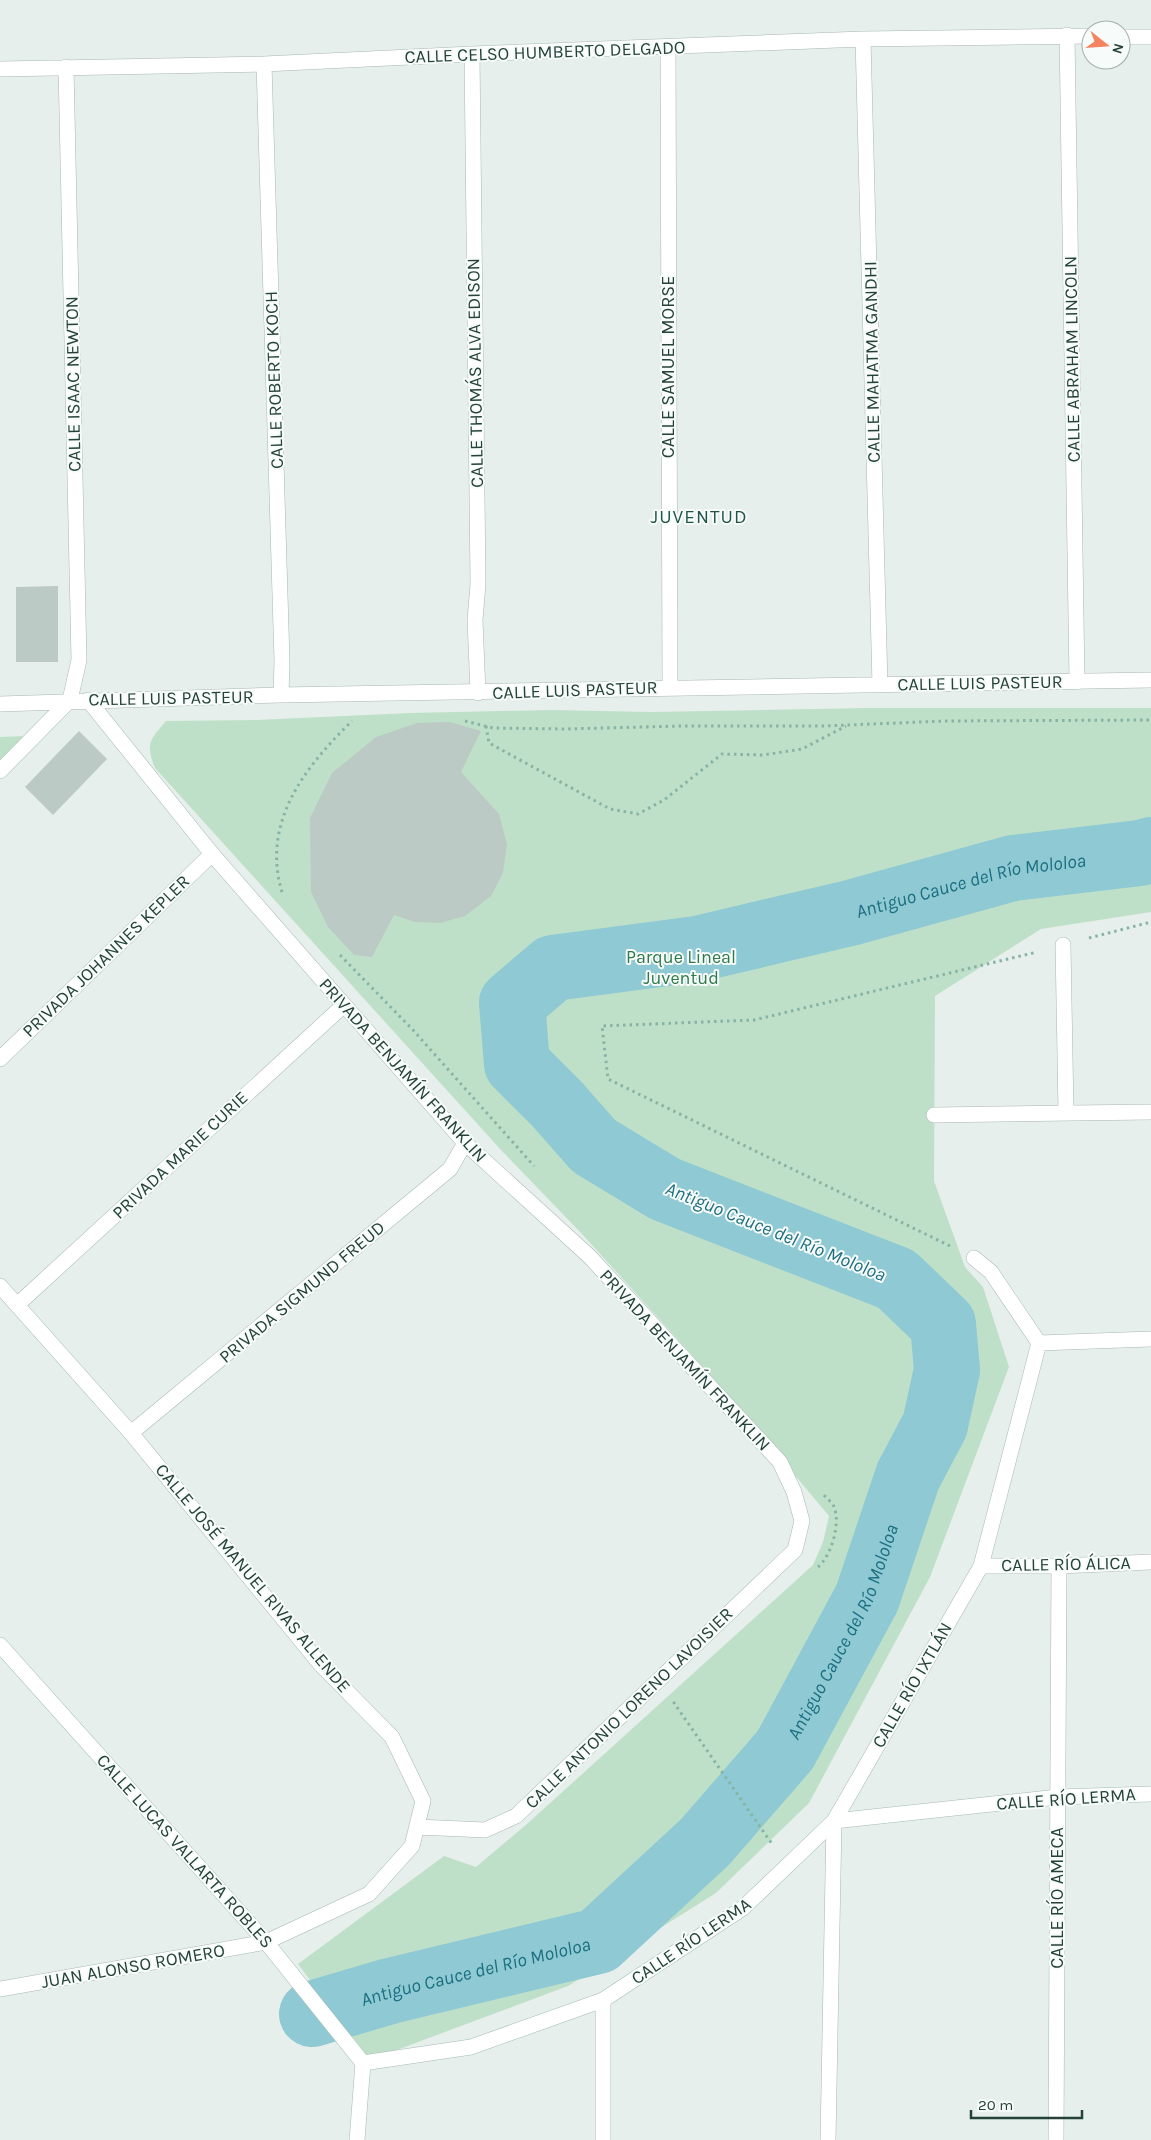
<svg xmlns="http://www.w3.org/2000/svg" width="1151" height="2140" font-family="Karla,sans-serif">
<rect width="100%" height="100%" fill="#e6efeb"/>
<path fill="#bfe0c8" d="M866,708H1151V912L1041,929L935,996L934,1181L965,1267L983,1287L1009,1367L930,1577L809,1803L716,1893L568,1986L370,2060L298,1964L444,1856L476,1867L527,1824L813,1565L823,1542L829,1516L721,1387L582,1234L501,1150L155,768C145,743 150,740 166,721L256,720L410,713L551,710L652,712Z
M25,736L0,760V737Z"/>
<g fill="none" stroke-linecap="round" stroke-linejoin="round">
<path stroke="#8ec9d4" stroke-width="66" id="s1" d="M312,2014L390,1991L598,1941L705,1842L785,1750L867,1598L908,1476L935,1425L947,1370L943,1324L896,1279L665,1189L594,1146L557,1104L517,1064L512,1003L553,968L697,949L850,913L1013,868L1140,853L1151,850"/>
</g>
<path fill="#bbcac4" d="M58,586V662H16V587Z
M450,722L481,731L461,772L499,814L507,844L503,873L491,896L465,916L440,923L415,922L394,915L372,957L354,955L328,927L311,892L310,818L332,773L376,737L417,723Z
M79,731L107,759L53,815L25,787Z"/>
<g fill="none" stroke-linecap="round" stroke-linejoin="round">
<g stroke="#a8b8b2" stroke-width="16">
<path id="street" d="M1067,35L1077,682
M1121,37H1151
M863,39L880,685
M668,47L670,687
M472,54L478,584L475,620L478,693
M264,64L282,661L281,695
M0,69L264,64L472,54L863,39L1091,36
M88,700L212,854L465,1143L589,1256L780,1462L794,1492L802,1521L795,1550L516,1816L485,1830L417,1827
M0,704L281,695L1151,680
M0,771L70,700L79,660L66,67
M1063,945L1066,1112
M0,1059L212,854
M934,1115L1151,1112
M0,1286L131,1433L321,1665L392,1737L423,1801L412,1846L369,1894L266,1942L0,1989
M17,1305L344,1005
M1039,1343L1151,1339
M131,1433L450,1169L465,1143
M981,1566H1059L1151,1562
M603,2000V2140
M357,2140L363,2063
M828,2140L834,1821L981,1566L1039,1343L991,1272L974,1258
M1056,2140L1059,1566"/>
</g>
<g stroke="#a4bbb3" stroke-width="16">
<path id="secondary" d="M0,1645L266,1942L363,2063L471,2047L603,2000L743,1908L834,1821L1058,1797L1151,1794"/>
</g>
<path stroke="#86b3a5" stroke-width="3" stroke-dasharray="2.5 4" stroke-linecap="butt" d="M465,721L493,728L565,729L682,726H823L946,721L1151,720
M486,726L489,743L610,809L638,814L664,800L722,754L763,755L802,749L846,726
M282,892C261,822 305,767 352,721
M1089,938L1151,922
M340,955L413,1030L534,1166
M950,1246L608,1079L602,1026L754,1020L1037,952
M818,1567C831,1556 841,1524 834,1507C833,1503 827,1499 824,1495
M675,1702L674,1703L772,1844"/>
<use href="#street" stroke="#fff" stroke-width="15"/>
<use href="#secondary" stroke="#fff" stroke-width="15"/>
</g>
<g text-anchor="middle" stroke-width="4" stroke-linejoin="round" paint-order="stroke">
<g font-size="18" fill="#24423a" stroke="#f7fbf9">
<text transform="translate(545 52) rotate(-2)" y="6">CALLE CELSO HUMBERTO DELGADO</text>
<text transform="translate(1072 359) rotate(-91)" y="6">CALLE ABRAHAM LINCOLN</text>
<text transform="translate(872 362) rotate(-91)" y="6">CALLE MAHATMA GANDHI</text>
<text transform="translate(668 367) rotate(-90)" y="6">CALLE SAMUEL MORSE</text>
<text transform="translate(475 373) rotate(-91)" y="6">CALLE THOMÁS ALVA EDISON</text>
<text transform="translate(274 380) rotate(-92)" y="6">CALLE ROBERTO KOCH</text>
<text transform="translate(73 384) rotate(-91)" y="6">CALLE ISAAC NEWTON</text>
<text transform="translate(980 683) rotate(-1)" y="6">CALLE LUIS PASTEUR</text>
<text transform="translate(575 690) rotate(-2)" y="6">CALLE LUIS PASTEUR</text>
<text transform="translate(171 698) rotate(-1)" y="6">CALLE LUIS PASTEUR</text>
<text transform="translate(106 956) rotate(-44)" y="6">PRIVADA JOHANNES KEPLER</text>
<text transform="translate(403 1070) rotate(48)" y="6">PRIVADA BENJAMÍN FRANKLIN</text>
<text transform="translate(180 1155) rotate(-43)" y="6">PRIVADA MARIE CURIE</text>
<text transform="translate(302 1292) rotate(-40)" y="6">PRIVADA SIGMUND FREUD</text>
<text transform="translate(685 1360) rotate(47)" y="6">PRIVADA BENJAMÍN FRANKLIN</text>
<text transform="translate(1066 1564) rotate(-1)" y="6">CALLE RÍO ÁLICA</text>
<text transform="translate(253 1578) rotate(50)" y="6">CALLE JOSÉ MANUEL RIVAS ALLENDE</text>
<text transform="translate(912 1685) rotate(-60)" y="6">CALLE RÍO IXTLÁN</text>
<text transform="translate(629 1708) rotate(-44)" y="6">CALLE ANTONIO LORENO LAVOISIER</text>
<text transform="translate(1066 1799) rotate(-4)" y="6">CALLE RÍO LERMA</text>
<text transform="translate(185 1851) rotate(48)" y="6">CALLE LUCAS VALLARTA ROBLES</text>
<text transform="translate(1057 1898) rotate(-90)" y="6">CALLE RÍO AMECA</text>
<text transform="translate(691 1941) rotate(-34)" y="6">CALLE RÍO LERMA</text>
<text transform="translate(133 1966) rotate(-10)" y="6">JUAN ALONSO ROMERO</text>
</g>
<g font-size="18" fill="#2d7a4b" stroke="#f7fbf9">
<text x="681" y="963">Parque Lineal<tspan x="681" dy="21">Juventud</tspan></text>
</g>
<g font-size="19" letter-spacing="1" fill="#1f5548" stroke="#f7fbf9">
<text x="699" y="523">JUVENTUD</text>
</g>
<g font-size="19" font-style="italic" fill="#1c6f80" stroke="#f7fbf9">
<text dy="7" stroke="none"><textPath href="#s1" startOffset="2075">Antiguo Cauce del Río Mololoa</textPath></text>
<text transform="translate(776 1231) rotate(22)" y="7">Antiguo Cauce del Río Mololoa</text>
<text dy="7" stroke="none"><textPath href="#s1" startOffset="695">Antiguo Cauce del Río Mololoa</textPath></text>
<text dy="7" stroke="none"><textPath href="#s1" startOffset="169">Antiguo Cauce del Río Mololoa</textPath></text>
</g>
</g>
<g transform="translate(1106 45) rotate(107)"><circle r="24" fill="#f7fbf9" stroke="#a3b1ad"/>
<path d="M0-4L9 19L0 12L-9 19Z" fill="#f4845f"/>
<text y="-8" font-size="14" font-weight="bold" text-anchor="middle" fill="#24423a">N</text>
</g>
<path d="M971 2110v8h111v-8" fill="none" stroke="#24423a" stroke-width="2.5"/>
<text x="978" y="2110" font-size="15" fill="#24423a" stroke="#f7fbf9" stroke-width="4" paint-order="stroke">20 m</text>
</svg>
